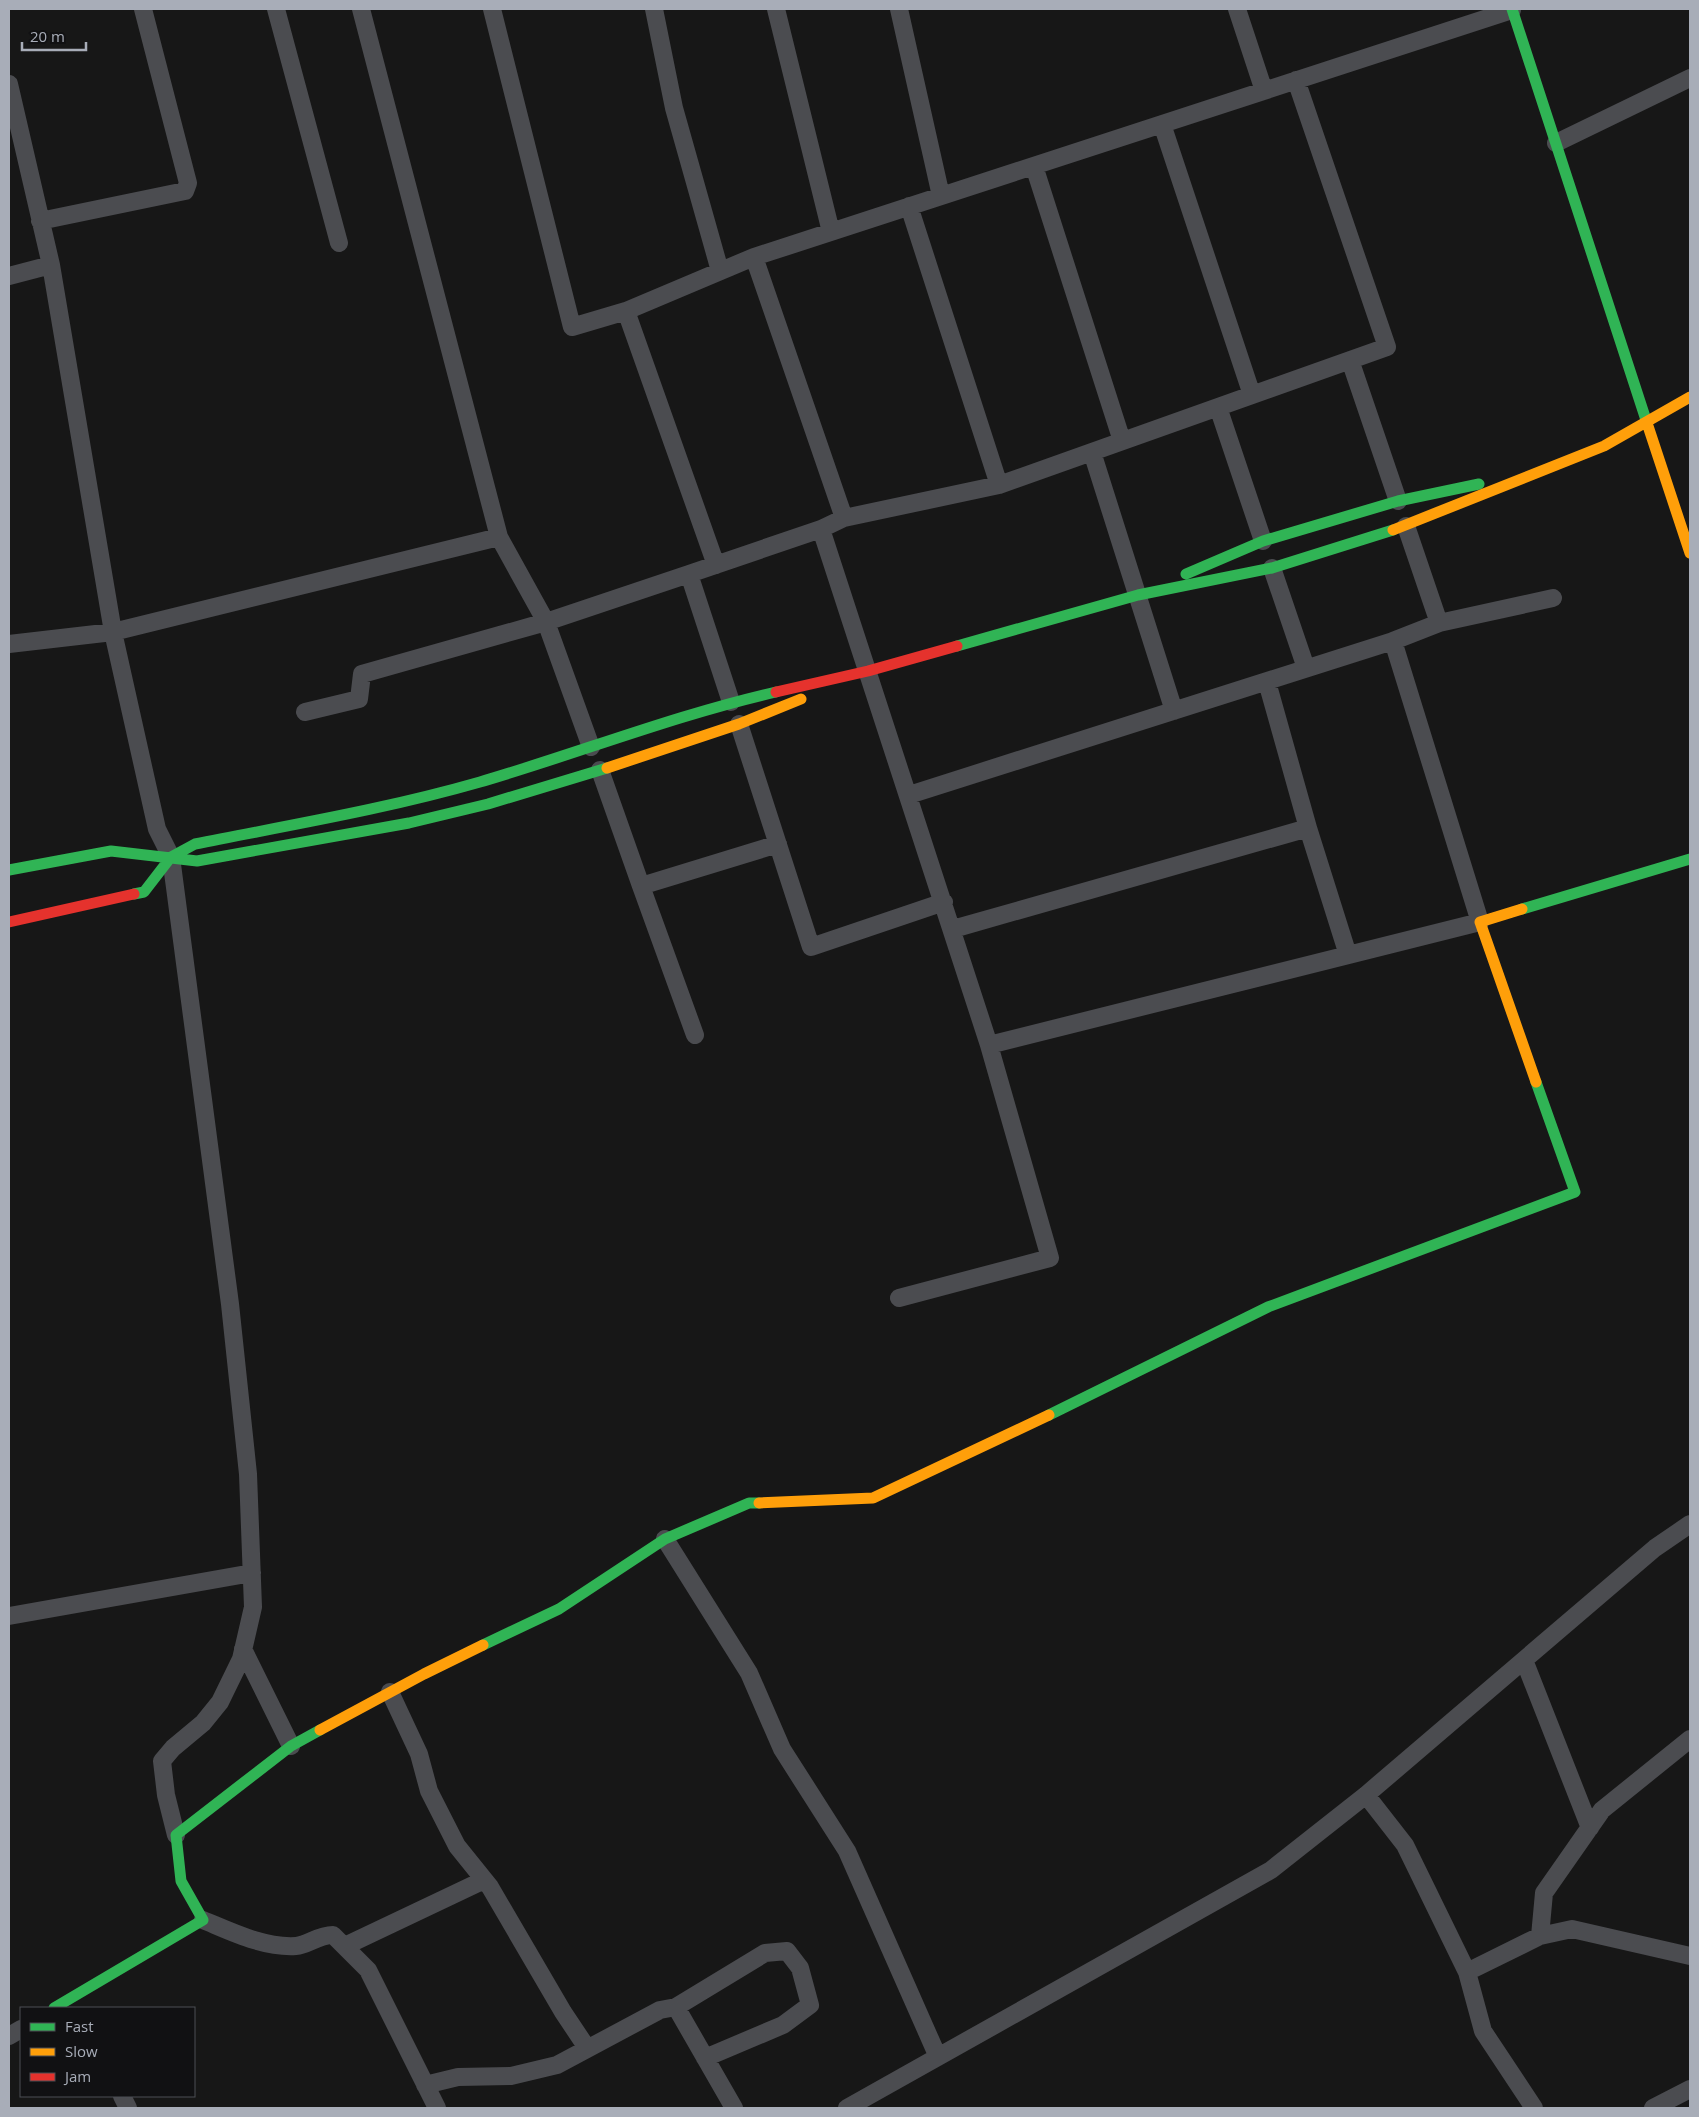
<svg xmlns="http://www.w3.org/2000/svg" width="1699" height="2117" font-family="'Open Sans',sans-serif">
<rect width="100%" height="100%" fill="#171717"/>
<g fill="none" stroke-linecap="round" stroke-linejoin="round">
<path stroke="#4b4c50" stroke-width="18" d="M276,9L339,243
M492,9L572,327L626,311
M654,9L674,108L720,271
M776,9L831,232
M899,9L941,196
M1237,9L1264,91
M9,84L51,265
M1162,124L1252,395
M1556,143L1690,78
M1034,166L1122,441
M909,206L999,485
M40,221L185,191L188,183L143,9
M9,276L51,265L113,632L157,829L171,857L230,1304L248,1474L253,1607L241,1659L220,1702L203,1723L173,1748L162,1761L166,1795L176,1835
M1350,360L1398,501
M1218,407L1263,541
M1092,452L1174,711
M844,518L999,485L1387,347L1296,80
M821,529L989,1045
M716,565L626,311L754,257
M1272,568L1306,668
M1439,623L1553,598
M9,644L113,632L499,537L361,9
M731,702L689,574L821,529L844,518L754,257L1512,10
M305,712L359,699L362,674L546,622L499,537
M739,724L811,947L944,902
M591,747L546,622L689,574
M600,770L641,886L778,844
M909,795L1393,641
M1308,828L1348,955
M641,886L695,1035
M953,929L1308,828L1267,682
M899,1298L1050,1258L989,1045L1480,922L1393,641L1439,623L1406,526
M665,1539L749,1673L782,1749L847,1851L938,2057
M9,1616L252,1573
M243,1649L291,1746
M1524,1660L1590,1828
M390,1692L419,1754L429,1791L457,1846L490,1887L563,2012L587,2048
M1366,1795L1405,1845L1467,1972
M203,1920C232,1932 264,1948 296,1946C308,1945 318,1935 333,1935L368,1970L437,2108
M1540,1936L1544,1893L1602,1810L1690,1739
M345,1946L484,1880
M676,2007L734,2108
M9,2036L21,2029
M425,2085L458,2077L511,2076L557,2065L660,2010L676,2007L765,1953L787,1951L800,1968L810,2005L783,2025L705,2058
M122,2096L128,2108
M847,2108L1271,1870L1366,1795L1655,1548L1690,1524
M1534,2108L1483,2031L1467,1972L1540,1936L1572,1929L1690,1956
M1653,2108L1690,2089"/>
<path stroke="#30b455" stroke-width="11" d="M1512,9L1647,423
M1186,574L1263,541L1398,501L1479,484
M957,646L1138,595L1272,568L1393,530
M9,870L111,851L197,861L409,823L488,804L607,768
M134,894L144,892L171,857L195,844C290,825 386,809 480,782C579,753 675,715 776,692
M1522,909L1690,859
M1049,1415L1268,1307L1575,1192L1536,1082
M483,1645L559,1609L665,1539L749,1503H759
M54,2008L203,1920L181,1881L176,1835L291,1746L320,1730"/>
<path stroke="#ff9f0a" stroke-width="11" d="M1647,423L1690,553
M1393,530L1604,446L1690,397
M607,768L739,724L801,699
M1522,909L1480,922L1536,1082
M759,1503L873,1498L1049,1415
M320,1730L424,1674L483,1645"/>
<path stroke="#e5322d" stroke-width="11" d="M776,692L868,671L957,646
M9,922L134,894"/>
</g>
<rect width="1699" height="2117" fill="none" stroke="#a8adb8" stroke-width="20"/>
<rect x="20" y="2007" width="175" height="90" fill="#111113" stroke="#4d4f55"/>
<rect x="30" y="2023" width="25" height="8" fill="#30b455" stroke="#4d4f55"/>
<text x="65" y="2032" font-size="15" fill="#a8adb8">Fast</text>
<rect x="30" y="2048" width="25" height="8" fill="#ff9f0a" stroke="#4d4f55"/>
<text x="65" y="2057" font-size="15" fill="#a8adb8">Slow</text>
<rect x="30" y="2073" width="25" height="8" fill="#e5322d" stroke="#4d4f55"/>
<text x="65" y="2082" font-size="15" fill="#a8adb8">Jam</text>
<path d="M22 42v8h64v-8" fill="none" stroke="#a8adb8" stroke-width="2.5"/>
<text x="30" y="42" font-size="15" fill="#a8adb8" stroke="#111113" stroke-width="4" paint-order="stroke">20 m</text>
</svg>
